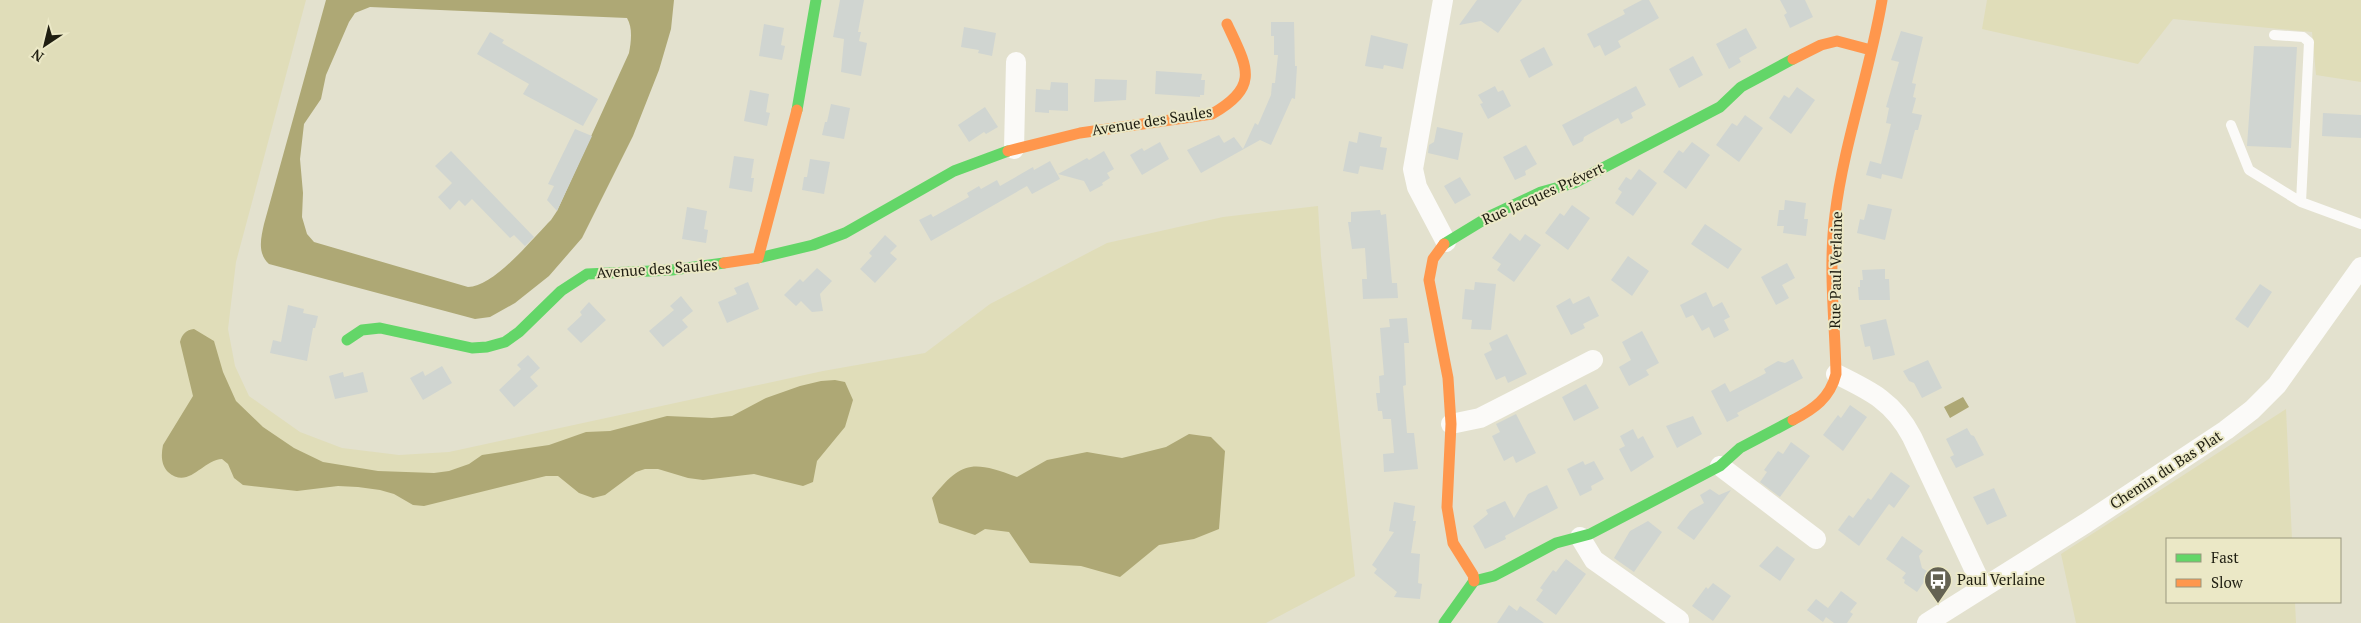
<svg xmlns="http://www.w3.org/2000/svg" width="2361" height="623" font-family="'PT Serif',serif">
<rect width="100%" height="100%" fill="#e3e1ce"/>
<path fill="#e0ddb9" d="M0,0H306L236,262L228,329L235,366L249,396L300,432L342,448L399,455L449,452L823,371L925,353L990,304L1107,243L1223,217L1318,206L1321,256L1355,576L1266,623H0Z
M1987,0H2361V82L2316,75L2312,32L2173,19L2138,64L1982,29Z
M2286,409L2292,539H2167V602H2295L2296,623H2076L2061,554Z"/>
<path fill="#aea875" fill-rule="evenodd" d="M326,0H674L671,29L659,70L633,136L582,238L549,276L515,303L490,317L475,319L269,264C257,253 261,238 264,224ZM370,7L627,18C633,28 631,42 629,53L557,211L551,220C533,238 494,287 468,287L314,242L307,234L302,217L303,193L300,159L304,124L321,99L326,75L349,22L355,13Z
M194,329L214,341L223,372L236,401L263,427L294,448L323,462L378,471L434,473L449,471L469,464L482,455L549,445L586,432L610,431L667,416L712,418L732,416L766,398L800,386L821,381L835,380L845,382L853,400L845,427L817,461L813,482L803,486L754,474L703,480L688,478L658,469H645L636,472L605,495L593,498L579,493L558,476H546L424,506L413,505L394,494L380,490L358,487L338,486L297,491L243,485L234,478L228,464L222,459C202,460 189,490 168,472C161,465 161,455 163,445L193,396L180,342C182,334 186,330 194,329Z
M1963,397L1969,407L1950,418L1944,407Z
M1189,434L1211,437L1225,451L1219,529L1194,539L1159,545L1120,577L1081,566L1030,563L1009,532L985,529L975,535L939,523L932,498C962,460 973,461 1017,477L1047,460L1087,452L1122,458L1166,447Z"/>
<path fill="#d0d5d1" d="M840,0H864L858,32H861L859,41L867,43L861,76L841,72L844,39L833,37Z
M1477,0H1522L1498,33L1481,21L1459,25Z
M1642,0H1649L1659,18L1618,41L1621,47L1605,56L1600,45L1594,48L1587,34L1625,14L1623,10Z
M1780,0H1805L1813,17L1790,28L1784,15L1787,13Z
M1271,22H1294L1295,66H1297L1295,99L1292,98L1271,145L1260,140L1201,173L1187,150L1219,135L1224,143L1234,137L1243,149L1255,123L1258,125L1271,95L1272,83H1275L1278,55H1274V36H1271Z
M764,24L784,28L781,45L785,46L782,60L759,56Z
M964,27L996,33L992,56L978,53L979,50L961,47Z
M1746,28L1757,48L1739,58L1741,62L1729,69L1716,44Z
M1901,31L1923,37L1912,83L1916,84L1913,97L1916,98L1912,113L1922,115L1918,130H1915L1902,179L1882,174L1881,179L1866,175L1870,161L1881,164L1891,124L1886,123L1889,108L1886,107L1899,62L1891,60Z
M490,32L504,40L502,43L598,99L583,126L523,94L529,84L477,54Z
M1371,35L1408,44L1403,69L1384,65L1383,69L1365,66Z
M2254,46L2297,47L2291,148L2247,146Z
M1544,47L1553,65L1529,78L1520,60Z
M1693,56L1703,75L1679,88L1669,69Z
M1156,71L1202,74L1201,80H1205L1204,95H1200V97L1155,94Z
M1095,79L1127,80L1126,100L1094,102Z
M1051,82L1068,83V111L1049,110V113L1035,112L1036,89L1050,90Z
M1495,86L1498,92L1503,90L1511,106L1488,119L1480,104L1483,103L1478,95Z
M1636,86L1646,105L1631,113L1633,118L1621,124L1618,118L1584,137L1583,141L1573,146L1562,125Z
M1797,87L1815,100L1791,134L1769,118L1784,95L1789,98Z
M750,90L769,94L766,112L770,113L767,126L744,121Z
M831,104L850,108L844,139L822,135L825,122H827Z
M985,107L998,127L986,134L984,132L969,142L958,125Z
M2323,113L2361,115V138L2322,136Z
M1745,115L1763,128L1739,162L1716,145L1732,123L1737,126Z
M1437,127L1463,133L1458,160L1428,153L1429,145L1434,142Z
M575,129L592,136L557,211L547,200L554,186L548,184Z
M1359,132L1382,137L1380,147L1387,148L1383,170L1360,166L1358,174L1343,171L1349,141L1357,143Z
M1160,142L1169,159L1142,175L1130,155L1142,148L1144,151Z
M1692,142L1710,155L1686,189L1663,172L1679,150L1683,153Z
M1526,145L1537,164L1525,171L1526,175L1515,180L1503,157Z
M451,151L534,237L525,246L514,235L510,238L472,199L465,206L459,200L450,210L438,197L452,183L435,166Z
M1104,151L1114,169L1107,173L1110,178L1102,183L1103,185L1090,192L1084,181L1058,174L1087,158L1089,160Z
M734,156L754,159L751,178H754L752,192L729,188Z
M810,159L830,162L824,194L802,190L804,177H807Z
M1050,161L1060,179L1032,194L1027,186L931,241L919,220L931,214L933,217L969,197L967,193L979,186L981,189L997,180L1000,186L1033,167L1034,170Z
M1639,169L1657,183L1633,216L1615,203L1622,192L1618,189L1626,177L1631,180Z
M1460,177L1471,195L1455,204L1444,186Z
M1785,200L1806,203L1804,219H1808L1806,236L1783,233L1784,226H1777L1779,210H1784Z
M1868,204L1892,209L1885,240L1857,233L1860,219L1864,220Z
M1572,205L1590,218L1568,250L1545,233L1560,213L1564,216Z
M687,207L707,211L704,229L708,230L706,243L682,239Z
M1380,210L1381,215L1386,214L1392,283H1397L1398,298L1363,299L1362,279H1367L1365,248L1352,249L1348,222H1351V212Z
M1705,224L1742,249L1728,269L1691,244Z
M1510,233L1520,241L1525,234L1541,245L1514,282L1497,270L1501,264L1492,258Z
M885,235L897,246L890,253L897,259L875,283L860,269L872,256L869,253Z
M1628,256L1649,271L1632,296L1611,280Z
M1787,263L1795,278L1782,285L1789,298L1776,305L1761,277Z
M817,268L832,281L820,294L823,311L812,312L801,301L796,306L784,295L800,279L803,282Z
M1885,269V279H1889L1890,300H1859L1858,287H1860V280H1863L1862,270Z
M748,282L759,309L727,323L718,302L737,294L734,288Z
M1475,282L1496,284L1491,330L1471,329L1472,320L1462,319L1465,289L1474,290Z
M2260,284L2272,292L2248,328L2235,319Z
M1706,292L1713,307L1722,302L1730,317L1724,320L1729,330L1714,338L1709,327L1702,331L1693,315L1686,318L1680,305Z
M681,296L693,311L682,320L688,327L663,347L649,331L674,310L670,306Z
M1589,296L1599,316L1583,324L1585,328L1571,335L1556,306L1570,298L1573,304Z
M589,302L606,320L581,343L567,329L582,315L580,312Z
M288,305L304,309L303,313L318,316L315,328H313L307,361L270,353L273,340L281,342Z
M1407,318L1409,343H1404L1406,385L1403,386L1407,433H1414L1418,469L1384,472L1383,454L1394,453L1391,419H1383L1382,411H1378L1376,393H1380L1379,376L1384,375L1380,328L1390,327L1389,319Z
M1886,319L1895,355L1873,360L1870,346L1865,347L1860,325Z
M1642,331L1659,363L1646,370L1649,375L1629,386L1619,367L1631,360L1622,342Z
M1507,334L1527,374L1508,383L1505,376L1496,380L1484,354L1492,350L1489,343Z
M528,355L540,368L530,377L538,386L514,407L499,390L521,369L517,365Z
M1793,359L1803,378L1737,413L1739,416L1727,422L1711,391L1725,383L1730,392L1766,373L1764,369L1778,361L1785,363Z
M1928,360L1942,388L1922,398L1914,383L1909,381L1903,371Z
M442,366L452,383L423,400L410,378L423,371L425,376Z
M343,372L344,377L363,372L368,392L335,399L329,376Z
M1586,384L1599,408L1574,421L1562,397Z
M1850,405L1867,417L1843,451L1823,435L1838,415L1841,418Z
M1516,414L1536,453L1516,463L1513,456L1504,461L1492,436L1500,432L1496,424Z
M1693,416L1702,434L1677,448L1666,426Z
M1967,428L1971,435L1974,436L1984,455L1956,468L1950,457L1954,455L1946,439Z
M1633,429L1638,439L1643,436L1654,457L1631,472L1619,449L1625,446L1620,436Z
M1791,442L1810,456L1780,497L1760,482L1767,472L1764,470L1778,451L1783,454Z
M1583,461L1585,465L1594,461L1604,479L1591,486L1592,490L1580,496L1567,469Z
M1891,472L1910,486L1894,508L1889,504L1859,546L1838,530L1849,515L1853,518L1868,498L1871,500Z
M1547,485L1558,508L1505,536L1506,539L1485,549L1473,526L1488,514L1486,510L1505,501L1514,518L1528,494Z
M1994,488L2007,516L1987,525L1973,497Z
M1710,489L1719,495L1731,490L1694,540L1677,528L1690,511L1704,503L1700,495Z
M1394,502L1415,506L1413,521H1416L1411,553L1420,554L1418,583L1422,584L1420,599L1394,597L1397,592L1374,573L1377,569L1372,565L1394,532L1389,531Z
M1648,521L1662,532L1634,572L1614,558L1630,531Z
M1902,536L1923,551L1919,556L1922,568L1930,573L1917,592L1904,583L1905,580L1902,578L1906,573L1886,559Z
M1777,546L1795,559L1780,581L1759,566Z
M1566,559L1586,574L1556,615L1536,600L1543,590L1540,588L1553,570L1556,572Z
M1713,583L1731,596L1713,621L1692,606L1706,587L1708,589Z
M1841,591L1857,603L1850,612L1853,614L1847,623H1834L1826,617L1823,622L1807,610L1816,599L1828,608Z
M1509,605L1517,611L1520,606L1544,623H1497Z"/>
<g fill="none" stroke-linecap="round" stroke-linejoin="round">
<path stroke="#fbfaf8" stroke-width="10" d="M2274,35L2303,37L2309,42L2301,202
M2231,125L2249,170L2301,202L2361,224"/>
<path stroke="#fbfaf8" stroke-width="20" d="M1443,0L1413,169L1417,187L1446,242
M1014,149L1016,62
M1836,374C1871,391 1894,402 1912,437L1983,588
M1451,424L1480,418L1593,360
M1720,466L1816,539
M1580,537L1594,560L1679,620
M1927,623L2086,523L2226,430L2252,410L2277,385L2361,267"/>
<path stroke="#63d668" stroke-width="11" d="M797,110L816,0
M1444,244L1490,216L1541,192L1574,183L1720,107L1741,87L1793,59
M758,258L813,245L845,233L954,171L1008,151
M347,340L362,330L380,328L472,348L487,347L505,342L519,332L561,291L587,274L672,270L724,263
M1444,623L1474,581L1494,576L1556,543L1590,534L1720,466L1740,448L1793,420"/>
<path stroke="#ff974d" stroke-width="11" d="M1793,59L1821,45L1837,41L1871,50
M1008,151L1080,133L1212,114C1261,86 1247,67 1227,24
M1444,244L1433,259L1429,280L1448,378L1451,424L1447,507L1453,543L1473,575L1474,581
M724,263L758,258L797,110
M1793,420C1814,409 1830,398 1836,374C1835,321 1828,268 1835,215C1844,142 1870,72 1882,0"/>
</g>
<defs>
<g id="bus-pin" transform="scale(1.4375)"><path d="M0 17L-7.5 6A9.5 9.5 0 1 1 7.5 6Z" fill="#646253" stroke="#ebe8c6"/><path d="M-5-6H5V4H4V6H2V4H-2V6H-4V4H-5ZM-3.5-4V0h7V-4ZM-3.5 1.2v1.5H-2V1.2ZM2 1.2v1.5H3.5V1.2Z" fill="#fff"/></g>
</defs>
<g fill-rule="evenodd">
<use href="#bus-pin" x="1938" y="580"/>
</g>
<g text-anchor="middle" stroke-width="4" stroke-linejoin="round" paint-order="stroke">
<g font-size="15" fill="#1f1e11" stroke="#ebe8c6">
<text transform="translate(1152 121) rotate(-9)" y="5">Avenue des Saules</text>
<text transform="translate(1543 194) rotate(-24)" y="5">Rue Jacques Prévert</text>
<text transform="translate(657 269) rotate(-4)" y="5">Avenue des Saules</text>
<text transform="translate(1836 270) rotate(-89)" y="5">Rue Paul Verlaine</text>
<text transform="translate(2166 470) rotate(-33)" y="5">Chemin du Bas Plat</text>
</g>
<g font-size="15" fill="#1f1e11" stroke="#ebe8c6" text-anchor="start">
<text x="1957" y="585">Paul Verlaine</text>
</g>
</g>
<rect x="2166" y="538" width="175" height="65" fill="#ebe8c6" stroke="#99977e"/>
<rect x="2176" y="554" width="25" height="8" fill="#63d668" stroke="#99977e"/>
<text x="2211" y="563" font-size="15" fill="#1f1e11">Fast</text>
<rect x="2176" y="579" width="25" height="8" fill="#ff974d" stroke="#99977e"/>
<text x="2211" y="588" font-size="15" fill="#1f1e11">Slow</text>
<g transform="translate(45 45) rotate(215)" stroke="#ebe8c6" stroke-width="4" paint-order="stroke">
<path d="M0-4L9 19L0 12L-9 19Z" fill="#1f1e11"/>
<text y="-8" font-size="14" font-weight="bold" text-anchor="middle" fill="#1f1e11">N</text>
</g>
</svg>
